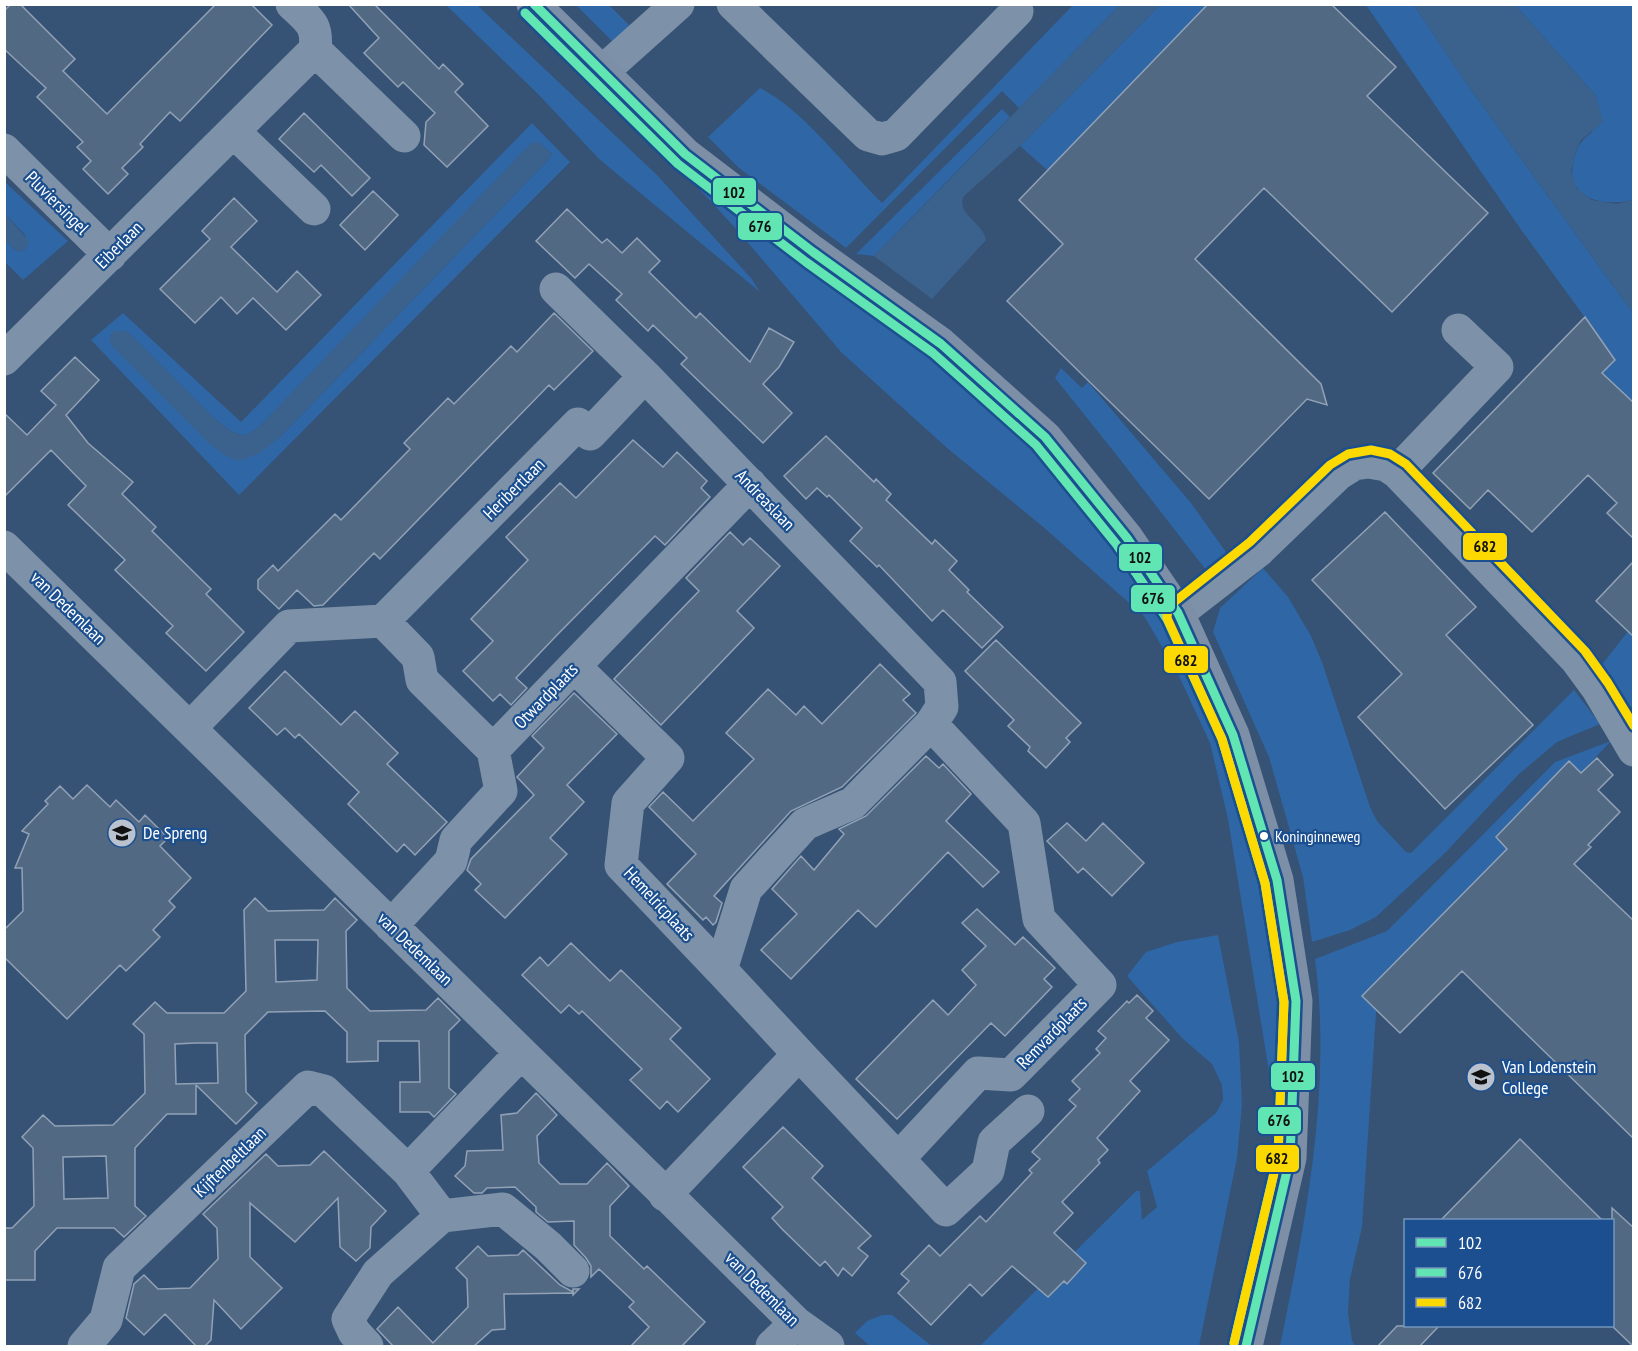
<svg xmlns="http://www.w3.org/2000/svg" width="1638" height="1351" font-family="'PT Sans Narrow',sans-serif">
<rect width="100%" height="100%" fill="#365274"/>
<path fill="#2f66a5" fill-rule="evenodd" d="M446,5H477L657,175L751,278L760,292L599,159L539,95Z
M576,5H609L630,26L615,44Z
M1073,5H1120L1019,108L1002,91L846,248L739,168L708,137L760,88C804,110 846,168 882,203Z
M1160,5H1218L1054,176L1020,146Z
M1366,5H1414L1467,84L1633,313V403L1603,373L1615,359L1517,224Z
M1515,5H1633V200C1604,207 1563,199 1574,159C1577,147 1581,140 1592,132L1596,96Z
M1002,109L1010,117L874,256L856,254Z
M532,123L570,162L239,495L91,340L123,313L241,422ZM539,143L552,154L548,160L280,437L208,442L216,420L232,432L245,436L258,428Z
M666,147L710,194L942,361L1053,464L1139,576L1205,697L1253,833L1281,993L1280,1112L1271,1084L1228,819L1210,743L1178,674L1144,616L1042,526L947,448L841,352L738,231L663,150Z
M4,181L68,241L23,280L5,262V240L14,249L21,252L27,247L25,235L5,214Z
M1061,368L1082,388L1088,382L1191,503L1231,559L1213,570H1206L1115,453L1055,378Z
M1263,568L1288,597L1311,636L1322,662L1370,807L1377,821L1406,852L1411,853L1574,690L1600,724L1557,742L1518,775L1446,852L1376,917L1350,930L1312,942L1303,877L1269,757L1213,632L1220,608Z
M1633,625L1634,704L1630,708L1600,667Z
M1611,741L1498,862L1378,983L1362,1227L1350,1279L1348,1313L1352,1340L1355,1346H1280C1306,1219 1332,1090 1315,959L1387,931L1555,762Z
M1218,935L1239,1042L1242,1105L1237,1158L1199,1346H980L1136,1191H1140L1142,1220L1157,1207L1147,1171L1216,1113L1223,1100L1222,1085L1212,1064L1183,1039L1127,976L1146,952L1177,942Z
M882,1315H892L932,1346H870L855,1333L867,1321Z"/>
<path fill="#3b618d" d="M1120,5H1160L1020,146L964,196C955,214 984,223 986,240L932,299L874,256C957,173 1038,88 1120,5Z
M1414,5H1515L1596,96L1603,122L1581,140L1576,151L1571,171L1577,189L1592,200L1616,204L1633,200V313L1467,84Z
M532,142L539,143L552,154L548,160L280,437L260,453L238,461L224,455L208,442L113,347L109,339L114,331H127L216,420L232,432L245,436L258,428Z
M5,214L29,241L27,247L21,252L14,249L5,240Z"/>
<path fill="#526984" stroke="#92a2b6" stroke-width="1.5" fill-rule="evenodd" d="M11,4H20L75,59L63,71L107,114L216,4H251L272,25L180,121L170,112L140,144L143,147L122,168L128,174L108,194L83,169L91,161L77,147L83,142L37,97L46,88L4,49V11Z
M348,4H374L439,69L443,64L463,84L455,92L488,126L447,167L424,145L426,122L435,113L403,82L398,87L364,53L379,38Z
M1208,4H1331L1396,67L1367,96L1488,213L1392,312L1264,188L1195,259L1321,384L1327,405L1307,399L1209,499L1007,301L1063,244L1019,200Z
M304,113L370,178L352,196L321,165L314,172L279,139Z
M373,191L398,215L365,250L340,225Z
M234,198L257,221L231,247L277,292L297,271L321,295L286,330L253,298L237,314L221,297L195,323L160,289L210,239L202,231Z
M567,209L602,243L607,239L622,253L637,238L660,261L649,272L696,318L700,313L750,362L769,328L794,342L779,367L763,384L792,413L763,443L681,364L687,358L653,325L648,331L616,300L622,294L589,264L575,278L536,241Z
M554,313L593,351L554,390L549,385L380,559L374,553L323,605L314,606L297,590L279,609L258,589V580L273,565L278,571L335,514L341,520L410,449L404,443L448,398L454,404L511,346L517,352Z
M1585,317L1615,360L1602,373L1634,403V539L1607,513L1617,503L1588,475L1532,532L1488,490L1470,509L1433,473Z
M75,357L99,380L66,415L88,443L133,482L122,494L156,527L152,531L211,589L206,594L244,632L206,671L166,633L173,626L115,570L125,560L68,505L86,486L51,450L4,497V413L27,435L56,405L41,391Z
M826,436L874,482L876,479L891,494L886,500L932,544L935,540L957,561L949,570L969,590L967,592L1003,627L982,648L943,610L932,621L879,565L877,567L850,541L862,528L829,495L827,497L817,488L806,499L784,476Z
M633,440L663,467L677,452L707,481L701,488L710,497L665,545L655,536L558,634L516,678L527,688L511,705L500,694L493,701L463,671L493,641L471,619L528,560L506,537L560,483L576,498Z
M1385,512L1476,607L1446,635L1533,725L1445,809L1358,717L1402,674L1312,580Z
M730,532L743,545L750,538L780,566L737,611L754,628L661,725L614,679L699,591L686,578Z
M1634,561V637L1596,601Z
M996,640L1081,723L1066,738L1070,742L1046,768L1028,751L1030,747L1008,726L1014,720L965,671Z
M880,664L910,694L903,700L916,713L842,787L791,811L714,896L722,903L716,922L713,925L706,917L703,920L667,884L696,854L649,807L663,792L693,821L754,759L726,733L768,689L796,715L804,706L822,724Z
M285,671L341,725L355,711L398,753L387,764L447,822L415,855L404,844L397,852L348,804L359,792L299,734L295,738L285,728L277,735L249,708Z
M574,693L617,734L567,785L584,802L550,838L567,854L505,918L475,890L481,884L467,870L471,859L534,795L517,777L544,748L532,736Z
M926,756L939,768L943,764L971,794L946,821L999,872L983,887L948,852L876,927L858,910L791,979L761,950L797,914L772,889L801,856L814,870L844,834L839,829L866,816Z
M1597,758L1613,775L1598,790L1620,812L1588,845L1591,847L1574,864L1634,921V1139L1462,971L1400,1033L1362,996L1507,849L1496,837L1569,761L1581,773Z
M87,785L110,807L116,800L139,822L145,815L168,838L160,846L191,878L169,901L175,907L153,930L160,937L126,971L120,965L67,1019L4,957V930L23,911L22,868H15L29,834L22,831L48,804L45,801L60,786L73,799Z
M1067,823L1086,841L1103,823L1144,863L1112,896L1083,868L1078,873L1047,841Z
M255,898L268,911L324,910L335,898L357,920L346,931L347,988L370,1011L426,1010L438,998L460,1020L449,1031V1088L456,1094L434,1117L429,1112H400V1082H420L419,1041H378V1061L347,1062V1032L325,1011L268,1012L245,1035L246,1092L257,1103L236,1124L196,1085V1114H167L135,1148V1206L146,1216L124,1237L114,1228H57L35,1251V1280H4V1228H12L34,1206L33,1148L22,1137L43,1115L55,1126L113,1125L145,1093L144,1034L133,1024L155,1002L167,1013H224L246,991L244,910ZM275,940H318L317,980L276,982ZM195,1043H217L218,1083L176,1084L175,1044ZM106,1156L108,1198L64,1199L63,1157Z
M977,909L1015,945L1023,937L1055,968L1044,979L1052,987L1005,1036L991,1023L897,1119L856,1079L933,1000L948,1015L976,985L962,970L986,946L962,923Z
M571,943L610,981L621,970L681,1028L670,1039L710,1079L678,1112L667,1101L660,1109L630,1080L642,1069L582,1011L579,1014L569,1005L561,1013L522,975L540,957L548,966Z
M1137,995L1153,1011L1146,1018L1169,1040L1130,1081L1140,1091L1097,1138L1108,1150L1098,1160L1100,1163L1062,1202L1073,1213L1054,1233L1086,1263L1067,1284L1064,1281L1048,1297L1012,1266L982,1296L970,1284L931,1325L898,1293L909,1281L901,1274L929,1245L940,1256L980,1216L986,1222L1032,1173L1029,1170L1040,1159L1032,1152L1076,1106L1069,1100L1080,1089L1072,1081L1100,1053L1096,1049L1106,1038L1098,1031L1127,1001L1129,1003Z
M536,1093L557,1115L537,1136L539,1163L560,1184H587L607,1163L629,1186L610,1206V1236L644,1269L647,1266L705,1322L681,1347H630L649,1327L629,1307L634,1302L599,1269L591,1277V1266L586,1258L574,1245V1221L548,1222L536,1212V1207L515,1187L487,1188L482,1193H474L455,1176L465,1166L467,1151L503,1150L501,1115L517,1113Z
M783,1127L823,1166L812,1178L871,1236L858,1248L868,1256L852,1276L843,1268L838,1276L825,1261L820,1266L782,1229L772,1218L783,1207L743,1167Z
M1520,1139L1603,1221H1440Z
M324,1151L386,1211L371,1227L370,1248L356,1261L340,1247L338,1198L295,1242L250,1203V1257L282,1288L241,1329L214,1300L211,1340L204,1347H197L165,1314L144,1335L126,1318L134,1284L144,1275L158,1289L190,1288L218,1259L217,1228L203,1214L266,1154L278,1166L310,1165Z
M1612,1208L1634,1228V1347L1612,1326Z
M478,1246L488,1256L518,1255L523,1250L560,1285L573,1292V1289H579L573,1295V1293L504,1294L505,1329L492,1330L473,1347H394L377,1329L398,1307L433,1343L468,1307L467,1279L456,1268Z
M1397,1326H1439L1419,1347H1377Z"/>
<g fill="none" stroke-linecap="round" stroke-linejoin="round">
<path stroke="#7d92a8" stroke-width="33" d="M733,4L868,135L882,139L896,135L1017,11
M315,50L404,136
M602,72L678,4
M234,132L314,209
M4,150L110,255
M556,289L645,376L940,682L942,707L931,724L853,803L805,824L746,889L721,970L799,1054L665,1195
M4,359L315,50C318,25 310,21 292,4
M1397,472L1497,367L1458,330
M4,547L674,1202L796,1323L828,1346
M1178,613L1258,551L1338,474L1354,464L1369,462L1386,465L1397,472L1576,659L1598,689L1634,750
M574,666L668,758L628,803L621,865L721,970
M931,724L1024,823L1039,919L1100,985L1011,1075L978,1073L898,1159L946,1210L988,1171L994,1142L1028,1111
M190,728L289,626L383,621
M493,750L422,680L418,657L383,621L578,424L590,434L645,376
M493,750L750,484
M391,926L451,861L456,840L501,791L493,750
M799,1054L898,1159
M408,1171L521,1053
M442,1216L503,1209L548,1246L573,1271
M84,1346L106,1320L119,1268L308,1087L324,1091L408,1171L442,1216L378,1273L348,1319L354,1332L367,1346
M772,1346L796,1323"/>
<path stroke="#7d8ea7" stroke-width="33" d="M533,4L685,154L813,252L941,344L1045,437L1127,538L1178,613L1233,735L1277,880L1296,1001L1290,1158L1246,1346"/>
<g stroke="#1b4f8f" stroke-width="14">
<path id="bus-1" d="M534,4L685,154L813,252L941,344L1045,437L1127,538L1178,613L1233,735L1277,880L1296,1001L1290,1158L1246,1346"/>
</g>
<g stroke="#1b4f8f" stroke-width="14">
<path id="bus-2" d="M525,13L678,164L806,262L933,353L1036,445L1117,545L1167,619L1222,739L1265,883L1284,1002L1278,1156L1234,1343"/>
</g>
<g stroke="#1b4f8f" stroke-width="14">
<path id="bus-3" d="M1234,1343L1278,1156L1284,1002L1265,883L1222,739L1167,618L1168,607L1250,542L1330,465L1348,454L1371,450L1390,454L1406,464L1585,651L1608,683L1634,726"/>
</g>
<use href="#bus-1" stroke="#60e5b3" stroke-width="9"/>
<use href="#bus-2" stroke="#60e5b3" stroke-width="9"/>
<use href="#bus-3" stroke="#fcd900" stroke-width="9"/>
</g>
<defs>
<g id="school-disc" transform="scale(1.5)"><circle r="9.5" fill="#b9c2ce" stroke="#1b4f8f"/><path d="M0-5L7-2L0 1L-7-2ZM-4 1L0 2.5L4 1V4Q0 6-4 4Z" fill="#111"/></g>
</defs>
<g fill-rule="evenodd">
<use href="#school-disc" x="122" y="833"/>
<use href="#school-disc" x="1481" y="1077"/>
</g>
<circle fill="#fff" stroke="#1b4f8f" stroke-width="2" cx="1264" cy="836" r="5"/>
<g text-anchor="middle" stroke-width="4.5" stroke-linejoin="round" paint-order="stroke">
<g font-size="16" fill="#fff" stroke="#1b4f8f" text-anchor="start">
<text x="1275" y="842">Koninginneweg</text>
</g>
<g font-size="18" fill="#fff" stroke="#1b4f8f">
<text transform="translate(57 203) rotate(45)" y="6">Pluviersingel</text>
<text transform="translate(119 245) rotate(-45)" y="6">Eiberlaan</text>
<text transform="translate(514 489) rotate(-45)" y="6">Heribertlaan</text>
<text transform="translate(765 500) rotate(46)" y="6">Andreaslaan</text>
<text transform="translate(68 608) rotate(44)" y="6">van Dedemlaan</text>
<text transform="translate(546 696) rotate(-46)" y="6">Otwardplaats</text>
<text transform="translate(659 904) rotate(47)" y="6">Hemelricplaats</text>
<text transform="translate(415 949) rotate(44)" y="6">van Dedemlaan</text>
<text transform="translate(1052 1033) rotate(-46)" y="6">Remvardplaats</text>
<text transform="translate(230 1162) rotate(-44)" y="6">Kijftenbeltlaan</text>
<text transform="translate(762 1289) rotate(45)" y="6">van Dedemlaan</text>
</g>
<g font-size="18" fill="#fff" stroke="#1b4f8f" text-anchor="start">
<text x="143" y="839">De Spreng</text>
<text x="1502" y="1073">Van Lodenstein<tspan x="1502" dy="21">College</tspan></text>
</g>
</g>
<g stroke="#1b4f8f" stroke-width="2">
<rect x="712" y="177" width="45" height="29" rx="6" fill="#60e5b3"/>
<rect x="737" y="212" width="46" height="29" rx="6" fill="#60e5b3"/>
<rect x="1462" y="532" width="46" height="29" rx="6" fill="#fcd900"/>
<rect x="1118" y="543" width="45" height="29" rx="6" fill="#60e5b3"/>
<rect x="1130" y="584" width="46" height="29" rx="6" fill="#60e5b3"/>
<rect x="1163" y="645" width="46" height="29" rx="6" fill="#fcd900"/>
<rect x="1270" y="1062" width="46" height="29" rx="6" fill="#60e5b3"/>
<rect x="1257" y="1106" width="45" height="29" rx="6" fill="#60e5b3"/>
<rect x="1255" y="1144" width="45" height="29" rx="6" fill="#fcd900"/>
</g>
<g font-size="16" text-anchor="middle" font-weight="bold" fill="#111">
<text x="734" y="198">102</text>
<text x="760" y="232">676</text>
<text x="1485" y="552">682</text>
<text x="1140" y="563">102</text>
<text x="1153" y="604">676</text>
<text x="1186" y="666">682</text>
<text x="1293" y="1082">102</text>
<text x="1279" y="1126">676</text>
<text x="1277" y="1164">682</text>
</g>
<rect width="1638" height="1351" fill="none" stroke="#ffffff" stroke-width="12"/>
<rect x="1404" y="1219" width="210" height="108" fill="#1b4f8f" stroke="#7695bc" stroke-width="1.5"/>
<rect x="1416" y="1238" width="30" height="9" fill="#60e5b3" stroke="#7695bc" stroke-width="1.5"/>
<text x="1458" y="1249" font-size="18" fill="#ffffff">102</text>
<rect x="1416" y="1268" width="30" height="9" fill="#60e5b3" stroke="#7695bc" stroke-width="1.5"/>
<text x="1458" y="1279" font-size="18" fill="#ffffff">676</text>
<rect x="1416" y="1298" width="30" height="9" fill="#fcd900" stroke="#7695bc" stroke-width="1.5"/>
<text x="1458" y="1309" font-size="18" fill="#ffffff">682</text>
</svg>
